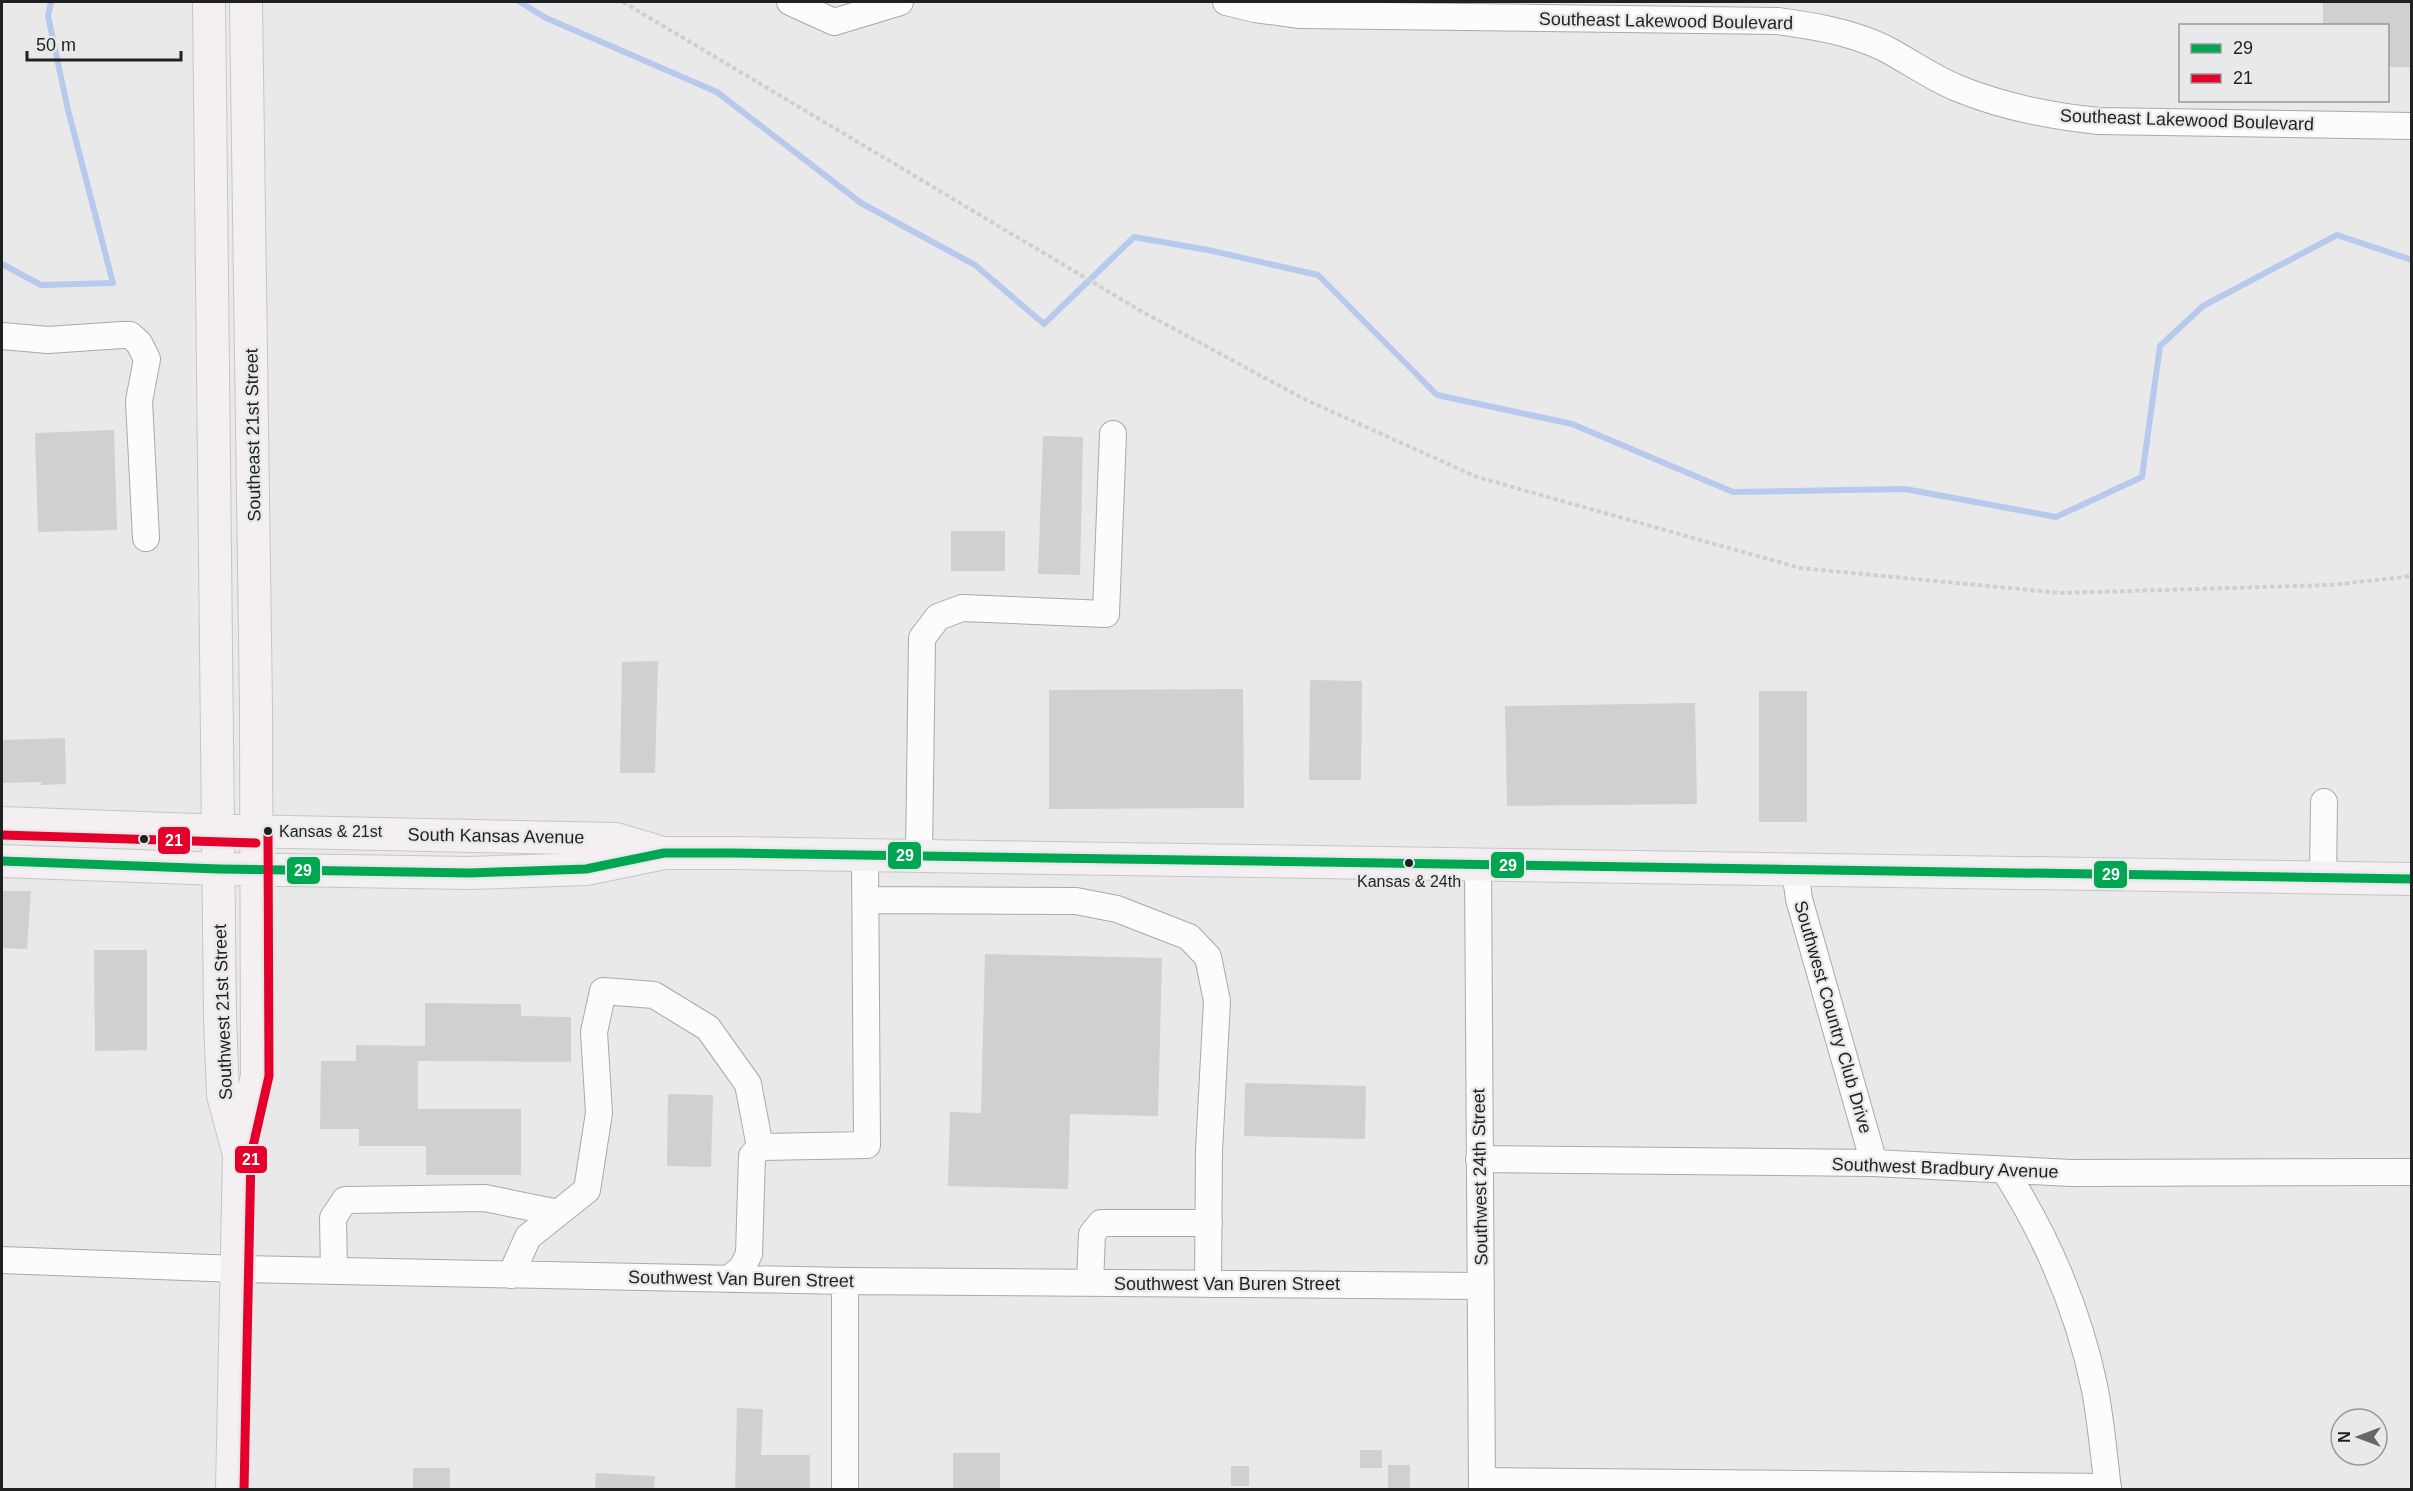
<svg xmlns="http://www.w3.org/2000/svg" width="2413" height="1491" font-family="Helvetica,sans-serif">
<rect width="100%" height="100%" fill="#e9e9e9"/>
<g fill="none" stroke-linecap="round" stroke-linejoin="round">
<path stroke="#b7c9ec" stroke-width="6" d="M520,2L546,18L717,92L861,203L975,265L1044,324L1134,237L1208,250L1318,275L1437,395L1572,424L1733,492L1905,489L2056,517L2142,477L2160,346L2203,306L2337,235L2412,260
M2,264L41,285L113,283L68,110L48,16L51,2"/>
</g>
<path fill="#cfd0d0" d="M2323,2H2412V67H2388V26H2323Z
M114,430L117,530L38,532L35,433Z
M1043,436L1083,437L1080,575L1038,574Z
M951,531H1005V571H951Z
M658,661L655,773H620L622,662Z
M1310,680L1362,681L1361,780H1309Z
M1243,689L1244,808L1049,809V690Z
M1759,691H1807V822H1759Z
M1695,703L1697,804L1507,806L1505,706Z
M65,738L66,784L41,785V782L2,783V740Z
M2,891H31L27,949L2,948Z
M94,950H147V1050L95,1051Z
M985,954L1162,958L1158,1116L1070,1114L1068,1189L948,1186L950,1112L981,1113Z
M425,1003L521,1004V1016L571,1017V1062L418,1061V1109H521V1175H426V1146H359V1129H320L321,1061H356V1045L425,1046Z
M1245,1083L1366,1086L1365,1139L1244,1136Z
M668,1094L713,1095L711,1167L667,1166Z
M737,1408L763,1409L761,1455H810V1490H735Z
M1360,1450H1382V1468H1360Z
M953,1453H1000V1490H953Z
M1388,1465H1410V1490H1388Z
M1231,1466H1249V1486H1231Z
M413,1468H450V1489L413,1488Z
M596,1473L655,1476L654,1490H595Z"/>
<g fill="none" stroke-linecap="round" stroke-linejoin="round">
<g stroke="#a9a9a9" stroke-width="28">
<path id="minor" d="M790,2L834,22L900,2
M1226,2L1255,9L1300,15L1778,21C1814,26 1851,32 1884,48C1909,61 1931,77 1957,88C2003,107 2049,116 2099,121L2412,126
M2,336L48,340L122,335H130L139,343L147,359L139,401L146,538
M919,856L922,638L938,617L962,608L1106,614L1113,434
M1478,864L1482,1490
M1795,870L1799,899L1874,1163
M2323,878L2324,802
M866,900L1076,901L1117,909L1189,937L1208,957L1217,1001L1209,1151L1208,1284
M1479,1159L1874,1163L2071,1173L2412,1172
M2005,1171C2048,1239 2079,1311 2095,1390C2101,1422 2104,1456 2108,1490
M2,1260L237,1269L845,1281L1481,1286
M334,1271L333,1218L345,1200L485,1198L558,1213
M511,1275L528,1237L587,1190L599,1113L594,1032L603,991L654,995L708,1028L748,1084L760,1147
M729,1279L742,1268L749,1254L752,1156L760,1147L867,1145L865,855
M845,1281V1490
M1090,1283L1092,1234L1101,1223H1209
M1482,1481L2108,1487"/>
</g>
<g stroke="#c6c6c6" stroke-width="34">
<path id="major" d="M209,2L220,1016L223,1095L238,1151
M2,823L196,830L616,839L660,852
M2,861L219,869L470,873L586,869L664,853H731L2412,879
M232,1490L239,1154L257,1076L256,707L246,2"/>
</g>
<path stroke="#cfcfcf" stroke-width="4" stroke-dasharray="4.5 3" stroke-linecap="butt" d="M623,2L1141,311L1304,399L1477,477L1800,568L2061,593L2331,585L2412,576"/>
<use href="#minor" stroke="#fcfcfc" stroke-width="26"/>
<use href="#major" stroke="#f4eff0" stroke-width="32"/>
<g stroke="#e8e9ea" stroke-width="14">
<path id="bus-1" d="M2,861L219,869L470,873L586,869L664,853H731L2412,879"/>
</g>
<g stroke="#e8e9ea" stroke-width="14">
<path id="bus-2" d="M2,835L256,843
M244,1490L251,1155L269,1076L268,831"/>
</g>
<use href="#bus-1" stroke="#00a651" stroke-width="9"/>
<use href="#bus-2" stroke="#e4002b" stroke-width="9"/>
</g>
<g fill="#1f2020" stroke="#e8e9ea" stroke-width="2">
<circle cx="268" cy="831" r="5"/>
<circle cx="144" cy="839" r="5"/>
<circle cx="1409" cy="863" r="5"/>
</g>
<g text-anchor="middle" stroke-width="4.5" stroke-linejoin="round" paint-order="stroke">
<g font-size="16" fill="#1f2020" stroke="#e8e9ea" text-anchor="start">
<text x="279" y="837">Kansas &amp; 21st</text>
<text x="1409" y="887" text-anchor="middle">Kansas &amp; 24th</text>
</g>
<g font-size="18" fill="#1f2020" stroke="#e8e9ea">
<text transform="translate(1666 21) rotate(1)" y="6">Southeast Lakewood Boulevard</text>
<text transform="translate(2187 120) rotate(2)" y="6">Southeast Lakewood Boulevard</text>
<text transform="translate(253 435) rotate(-91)" y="6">Southeast 21st Street</text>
<text transform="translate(496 836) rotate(1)" y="6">South Kansas Avenue</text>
<text transform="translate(223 1012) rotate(-92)" y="6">Southwest 21st Street</text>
<text transform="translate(1833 1017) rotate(74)" y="6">Southwest Country Club Drive</text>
<text transform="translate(1945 1168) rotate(2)" y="6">Southwest Bradbury Avenue</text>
<text transform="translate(1480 1177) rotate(-91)" y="6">Southwest 24th Street</text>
<text transform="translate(741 1279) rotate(1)" y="6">Southwest Van Buren Street</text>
<text x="1227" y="1290">Southwest Van Buren Street</text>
</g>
</g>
<g stroke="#e8e9ea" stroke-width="2">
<rect x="157" y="826" width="34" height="29" rx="6" fill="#e4002b"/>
<rect x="887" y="841" width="35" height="29" rx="6" fill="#00a651"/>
<rect x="1490" y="851" width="35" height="28" rx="6" fill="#00a651"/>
<rect x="286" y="856" width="35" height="29" rx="6" fill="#00a651"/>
<rect x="2093" y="860" width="35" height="29" rx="6" fill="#00a651"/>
<rect x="234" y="1145" width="34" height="29" rx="6" fill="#e4002b"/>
</g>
<g font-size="16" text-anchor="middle" font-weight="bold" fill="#fff">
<text x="174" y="846">21</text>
<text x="905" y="861">29</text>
<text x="1508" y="871">29</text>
<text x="303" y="876">29</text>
<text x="2111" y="880">29</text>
<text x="251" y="1165">21</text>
</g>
<rect width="2413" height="1491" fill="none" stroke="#1f2020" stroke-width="6"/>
<rect x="2179" y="24" width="210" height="78" fill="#e8e9ea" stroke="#989999" stroke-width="1.5"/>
<rect x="2191" y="44" width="30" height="9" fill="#00a651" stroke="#989999" stroke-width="1.5"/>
<text x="2233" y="54" font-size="18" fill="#1f2020">29</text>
<rect x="2191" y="74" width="30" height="9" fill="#e4002b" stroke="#989999" stroke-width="1.5"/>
<text x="2233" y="84" font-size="18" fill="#1f2020">21</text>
<g transform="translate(2359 1437) rotate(270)"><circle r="28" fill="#e8e9ea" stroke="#989999" stroke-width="1.5"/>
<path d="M0-4.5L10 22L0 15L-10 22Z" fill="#666666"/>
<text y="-9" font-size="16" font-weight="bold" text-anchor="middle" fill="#1f2020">N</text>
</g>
<path d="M27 51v9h154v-9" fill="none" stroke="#1f2020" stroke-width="3"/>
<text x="36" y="51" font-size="18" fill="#1f2020" stroke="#e8e9ea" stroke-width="4.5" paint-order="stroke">50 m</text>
</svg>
